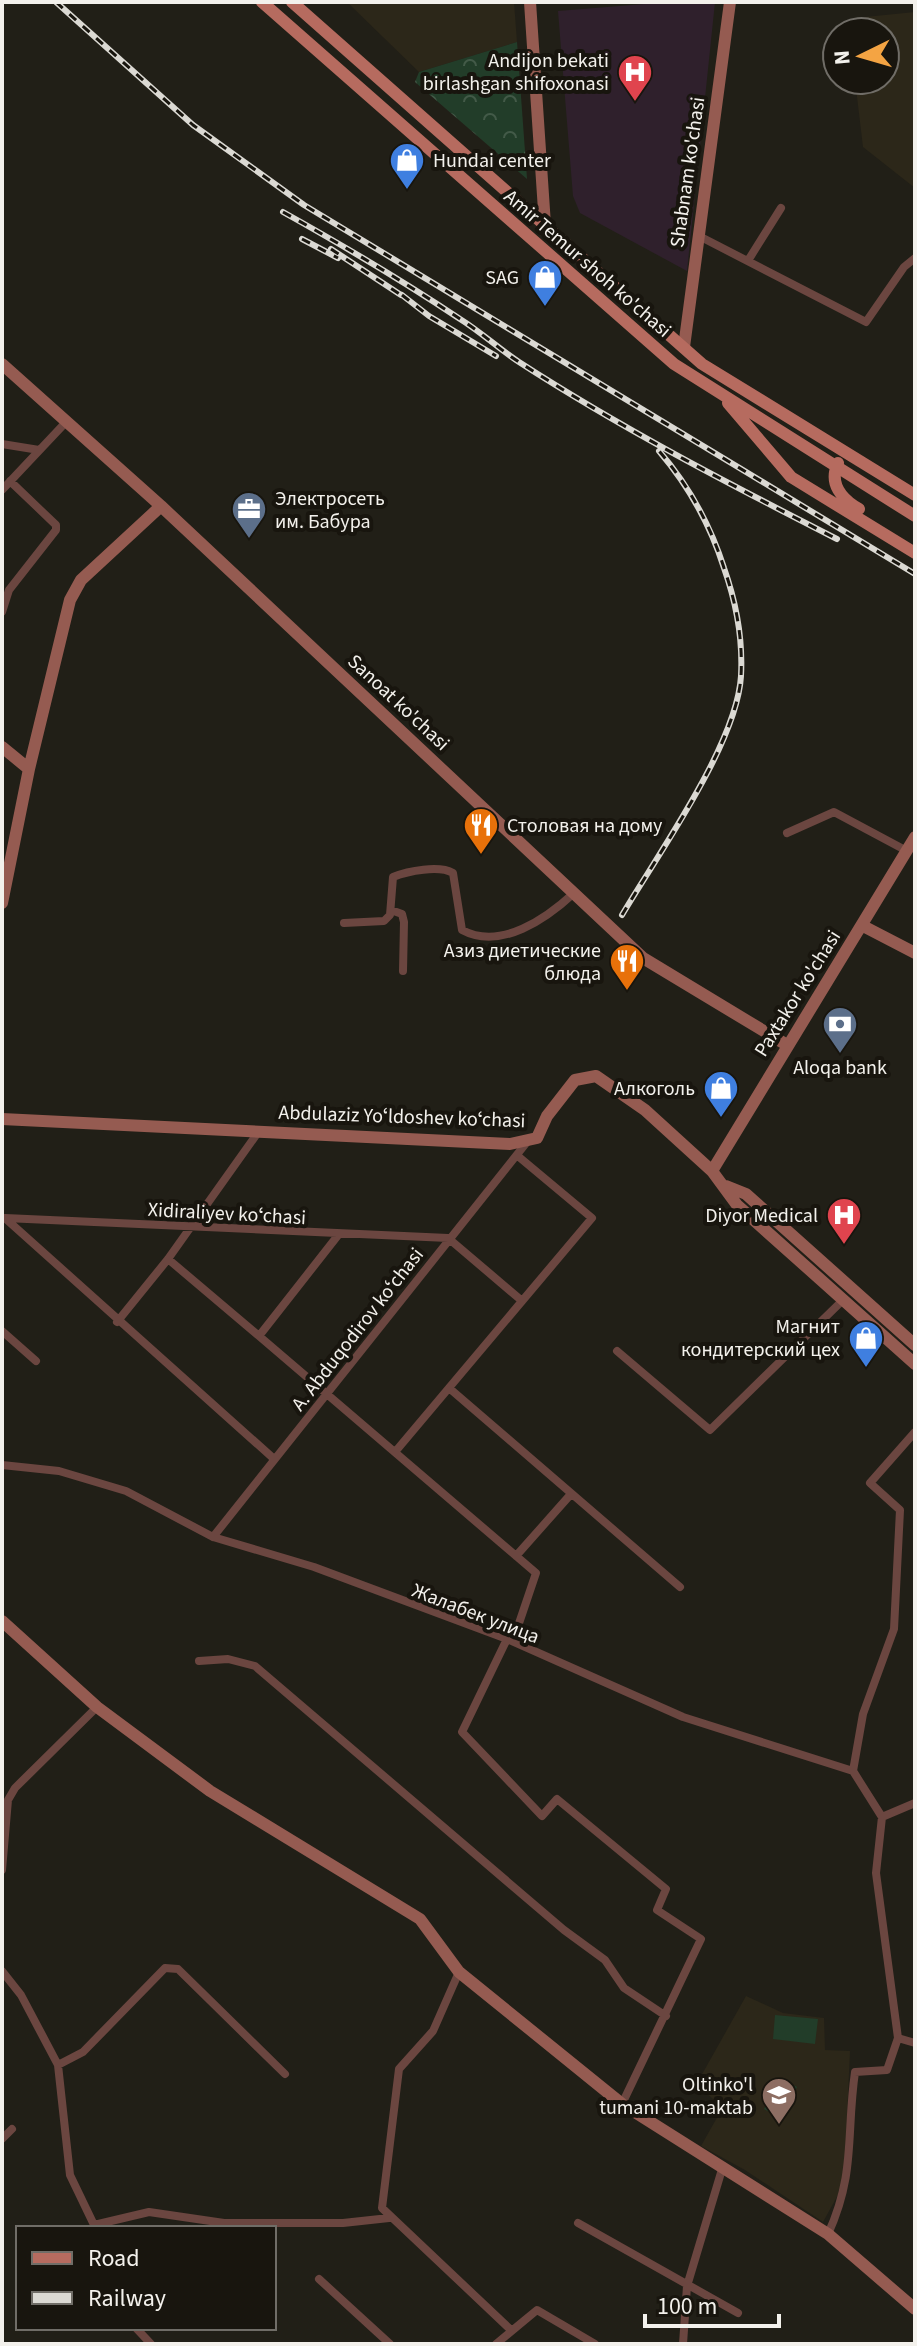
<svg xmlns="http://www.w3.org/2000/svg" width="917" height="2346" font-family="'Source Sans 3',sans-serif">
<defs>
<pattern id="park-crowns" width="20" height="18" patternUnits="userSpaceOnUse" patternTransform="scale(2)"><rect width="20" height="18" fill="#223d29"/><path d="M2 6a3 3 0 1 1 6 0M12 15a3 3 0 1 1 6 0" fill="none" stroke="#435a48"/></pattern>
</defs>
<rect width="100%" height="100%" fill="#211f17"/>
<path fill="#2c2719" d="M347,2H514L517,42L419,72Z
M915,12V188L863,147L855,80H885V32H866L865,17Z
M746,1996L783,2013L824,2018L825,2050L850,2051L844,2184L823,2222L745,2170L701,2146L723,2107L696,2085Z"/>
<path fill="#2f202c" d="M669,2H715L687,271L580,213L573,196L558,11Z"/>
<path fill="url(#park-crowns)" d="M517,42L527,179L415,82L419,72Z"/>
<path fill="#223d29" d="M775,2015L818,2019L815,2044L773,2039Z
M781,2078L797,2087L780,2118L764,2109Z"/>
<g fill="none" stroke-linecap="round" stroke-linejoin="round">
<path stroke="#6b4640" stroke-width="8" d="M699,236L866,322L904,267L915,258
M749,259L781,208
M2,444L39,450
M2,490L67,421
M2,612L9,590L56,530V525L10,481
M787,833L834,812L907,851
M391,910L402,914L404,922L403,971
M344,923L384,921L390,915L393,877C408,871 439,865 453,873L462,930C501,951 547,918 574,893
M5,1218L448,1238L521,1300
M6,1219L273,1458
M168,1259L259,1336L339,1234
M117,1322L168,1259L259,1131
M2,1331L36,1361
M259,1336L536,1573L513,1641
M617,1351L710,1430L843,1300
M449,1388L680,1587
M395,1452L592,1218L519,1157
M2,1465L59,1471L126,1491L213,1537L314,1567L507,1639L683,1717L853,1771L882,1817L915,1803
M213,1537L527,1142
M516,1556L571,1494
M507,1639L462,1732L542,1816L557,1799L666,1889L657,1910L701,1939L622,2104
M199,1661L228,1659L255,1666L564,1930L605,1960L624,1988L666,2016
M853,1771L863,1714L894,1629L900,1510L870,1483L915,1432
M882,1817L876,1873L898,2038L915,2043
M2,1870L8,1800L15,1788L97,1707
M2,1971L21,1995L58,2065L70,2175L95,2227
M459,1972L433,2031L399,2069L382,2208L511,2330
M58,2065L83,2052L165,1968L178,1969L285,2074
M2,2139L12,2129
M578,2223L738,2313
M94,2225L149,2212L224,2223H343L389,2218
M828,2234C856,2173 846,2134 855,2072L887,2070L898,2038
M319,2279L390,2344
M136,2328L151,2344
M496,2344L537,2310L595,2344
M683,2344L687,2286L723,2166"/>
<path stroke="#955b51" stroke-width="12" d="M530,2L545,225
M684,347L730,2
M2,364L161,506L643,958L787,1045
M2,747L29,769
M2,903L29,769L70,600L81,580L161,506
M863,926L915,953
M2,1119L510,1144L537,1138L547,1116L575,1080L596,1076L645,1110L712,1171L737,1205L915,1364
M712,1171L915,837
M726,1186L746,1194L915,1345
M2,1621L97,1707L210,1791L420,1919L459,1972L622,2104L828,2234L915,2309"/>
<path stroke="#b66b5f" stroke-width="12" d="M262,2L674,364L915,516
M292,2L702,364L915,495
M728,403L791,477L915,553
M838,463C828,484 842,499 859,509"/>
<g stroke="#dbd9d3" stroke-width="6">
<path id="rail" d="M56,2L193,125L304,205L915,574
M283,212C344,246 403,281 460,319C481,332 499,349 519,362C621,428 729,484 837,539
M302,239L338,258
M331,249L401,295
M402,295L429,316L496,356
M622,915C658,854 737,744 741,676C743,639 736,602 724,568C710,524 689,486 659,451"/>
</g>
<use href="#rail" stroke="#18150e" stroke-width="3" stroke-dasharray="9" stroke-linecap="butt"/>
</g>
<defs>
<g id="hospital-pin" transform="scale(1.8)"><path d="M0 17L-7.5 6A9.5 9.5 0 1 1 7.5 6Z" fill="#e0444e" stroke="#18150e"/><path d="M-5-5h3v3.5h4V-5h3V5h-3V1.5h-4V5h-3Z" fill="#fff"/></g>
<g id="shop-pin" transform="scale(1.8)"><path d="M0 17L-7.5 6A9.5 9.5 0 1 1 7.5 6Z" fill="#3f7fe0" stroke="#18150e"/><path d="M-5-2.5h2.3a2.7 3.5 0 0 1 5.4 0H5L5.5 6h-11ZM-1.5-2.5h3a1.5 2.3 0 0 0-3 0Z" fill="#fff"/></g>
<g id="office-pin" transform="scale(1.8)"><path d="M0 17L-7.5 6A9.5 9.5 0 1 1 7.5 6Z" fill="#5c6f8a" stroke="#18150e"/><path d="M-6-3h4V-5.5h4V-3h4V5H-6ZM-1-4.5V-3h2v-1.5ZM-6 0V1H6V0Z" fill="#fff"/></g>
<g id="restaurant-pin" transform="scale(1.8)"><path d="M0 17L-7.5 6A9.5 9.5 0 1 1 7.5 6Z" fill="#e8710a" stroke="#18150e"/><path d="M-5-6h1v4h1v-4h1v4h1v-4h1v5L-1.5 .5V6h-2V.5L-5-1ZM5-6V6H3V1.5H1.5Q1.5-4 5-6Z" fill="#fff"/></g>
<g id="bank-pin" transform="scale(1.8)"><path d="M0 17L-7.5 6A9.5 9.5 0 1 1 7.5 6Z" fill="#5c6f8a" stroke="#18150e"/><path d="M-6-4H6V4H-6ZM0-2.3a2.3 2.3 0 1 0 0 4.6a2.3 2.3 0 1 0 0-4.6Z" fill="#fff"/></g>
<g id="school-pin" transform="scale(1.8)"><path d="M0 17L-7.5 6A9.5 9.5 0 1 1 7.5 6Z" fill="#8d6e63" stroke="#18150e"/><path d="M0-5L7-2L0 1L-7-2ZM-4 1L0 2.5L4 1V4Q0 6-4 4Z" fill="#fff"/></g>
</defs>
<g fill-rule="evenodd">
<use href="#hospital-pin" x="635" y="72"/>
<use href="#shop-pin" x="407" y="160"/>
<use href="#shop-pin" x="545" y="277"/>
<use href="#office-pin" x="249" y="509"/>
<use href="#restaurant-pin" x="481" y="825"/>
<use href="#restaurant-pin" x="627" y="961"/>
<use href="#bank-pin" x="840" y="1024"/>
<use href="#shop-pin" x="721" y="1088"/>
<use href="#hospital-pin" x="844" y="1215"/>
<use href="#shop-pin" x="866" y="1338"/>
<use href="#school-pin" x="779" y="2095"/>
</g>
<g text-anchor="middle" stroke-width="8" stroke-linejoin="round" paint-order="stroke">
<g font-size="20" fill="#f3f1ec" stroke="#18150e" text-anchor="end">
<text x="609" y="67">Аndijon bekati<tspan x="609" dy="23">birlashgan shifoxonasi</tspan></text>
<text x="433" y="167" text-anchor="start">Hundai center</text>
<text x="519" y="284">SAG</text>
<text x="275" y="505" text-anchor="start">Электросеть<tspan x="275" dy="23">им. Бабура</tspan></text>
<text x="507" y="832" text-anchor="start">Столовая на дому</text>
<text x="601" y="957">Азиз диетические<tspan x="601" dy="23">блюда</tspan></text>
<text x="840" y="1074" text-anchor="middle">Aloqa bank</text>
<text x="695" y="1095">Алкоголь</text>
<text x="818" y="1222">Diyor Medical</text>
<text x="840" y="1333">Магнит<tspan x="840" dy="23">кондитерский цех</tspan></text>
<text x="753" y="2091">Oltinko'l<tspan x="753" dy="23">tumani 10-maktab</tspan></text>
</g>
<g font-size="20" fill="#f3f1ec" stroke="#18150e">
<text transform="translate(687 172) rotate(-82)" y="7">Shabnam ko'chasi</text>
<text transform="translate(588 263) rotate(41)" y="7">Amir Temur shoh ko'chasi</text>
<text transform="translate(399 702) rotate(43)" y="7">Sanoat ko'chasi</text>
<text transform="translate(797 993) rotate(-58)" y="7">Paxtakor ko'chasi</text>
<text transform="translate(402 1116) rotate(2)" y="7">Abdulaziz Yoʻldoshev koʻchasi</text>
<text transform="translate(227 1213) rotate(3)" y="7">Xidiraliyev koʻchasi</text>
<text transform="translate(357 1329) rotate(-52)" y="7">A. Abduqodirov koʻchasi</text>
<text transform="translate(476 1613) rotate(21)" y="7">Жалабек улица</text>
</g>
</g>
<rect width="917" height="2346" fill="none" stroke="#f3f1ec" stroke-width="8"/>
<rect x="16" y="2226" width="260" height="104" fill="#18150e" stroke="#706d67" stroke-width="2"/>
<rect x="32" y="2252" width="40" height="12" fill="#b66b5f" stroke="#706d67" stroke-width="2"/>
<text x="88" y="2266" font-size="24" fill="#f3f1ec">Road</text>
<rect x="32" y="2292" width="40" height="12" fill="#dbd9d3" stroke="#706d67" stroke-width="2"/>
<text x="88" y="2306" font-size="24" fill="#f3f1ec">Railway</text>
<g transform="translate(861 56) rotate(265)"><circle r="38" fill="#18150e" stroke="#706d67" stroke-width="2"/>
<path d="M0-6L14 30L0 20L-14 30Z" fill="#f4a443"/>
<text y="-12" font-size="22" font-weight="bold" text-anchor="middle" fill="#f3f1ec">N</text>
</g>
<path d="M645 2314v12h134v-12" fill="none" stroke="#f3f1ec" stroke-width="4"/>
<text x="657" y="2314" font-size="24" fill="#f3f1ec" stroke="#18150e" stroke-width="6" paint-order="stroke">100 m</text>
</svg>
